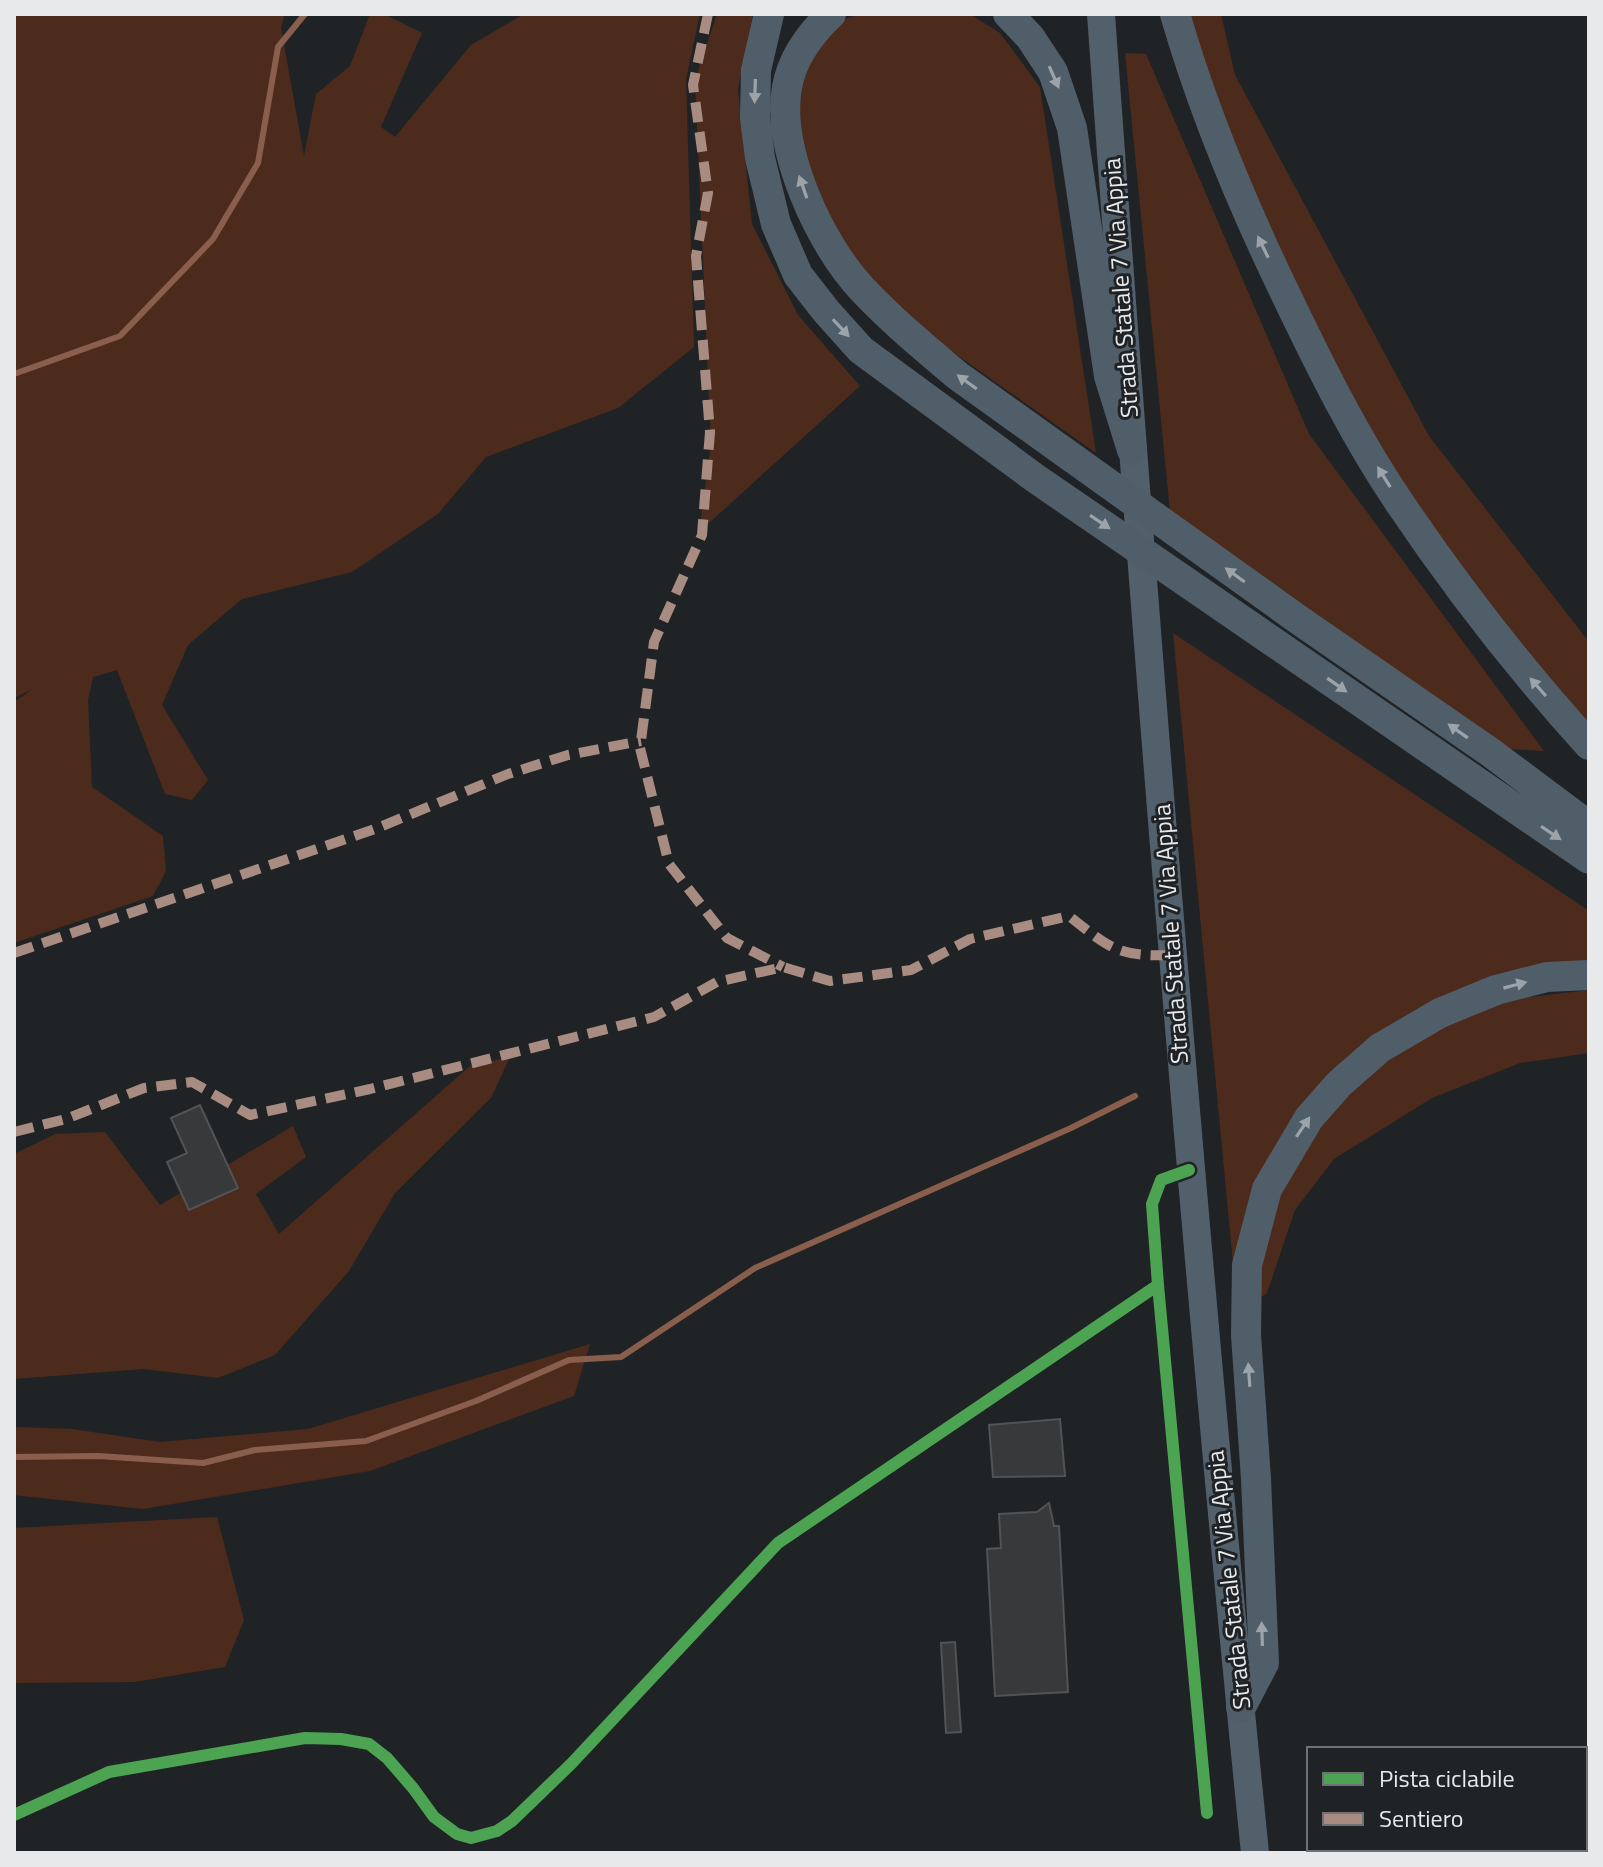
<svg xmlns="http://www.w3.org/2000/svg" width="1603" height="1867" font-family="'Titillium Web',sans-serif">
<rect width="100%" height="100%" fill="#202325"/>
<path fill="#4d2b1c" d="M14,14H285L281,28L304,156L316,94L350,66L370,14H384L422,33L381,127L395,137L471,45L524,14H700L686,79L694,347L618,408L486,457L438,514L352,572L242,599L188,645L162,705L208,780L192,800L165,794L117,670L93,677L88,700L92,787L163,836L166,871L153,896L14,943V702L33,689L14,698Z
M717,14H753L738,89L752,224L798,315L860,386L699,532L711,444L695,80Z
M864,14H970L1000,33L1040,87L1096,453L909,321L849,263L792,168L788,98L820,38L844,19Z
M1176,14H1221L1235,75L1429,436L1589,642V742L1352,423Z
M1125,53L1146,54L1309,434L1544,751L1509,749L1170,511Z
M1173,633L1589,911V979L1530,980L1372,1046L1233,1263Z
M1589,990V1053L1520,1063L1432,1098L1334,1159L1295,1210L1267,1293L1245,1308L1269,1188L1346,1083L1411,1037L1496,1001Z
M510,1057L491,1098L395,1193L349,1271L275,1355L218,1378L143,1369L14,1379V1154L55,1134L105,1132L160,1205L293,1126L306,1157L256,1194L279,1234L470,1066Z
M590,1344L574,1396L370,1471L143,1509L14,1495V1427L72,1429L160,1442L308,1429Z
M217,1517L244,1620L225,1667L135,1682L14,1683V1528Z"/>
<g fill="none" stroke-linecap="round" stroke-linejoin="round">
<path stroke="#8a5e4c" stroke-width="6" d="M14,374L120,336L213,239L258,163L278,47L305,14
M14,1457L98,1456L203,1463L255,1450L366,1441L476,1401L569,1360L621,1357L755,1268L1071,1128L1135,1096"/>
</g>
<path fill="#37393b" stroke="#525355" stroke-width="2" d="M200,1105L238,1188L189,1210L167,1162L187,1153L171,1118Z
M1060,1419L1065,1476L993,1477L989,1425Z
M1049,1503L1054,1526H1059L1068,1692L995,1696L987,1549L1001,1548L999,1514L1037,1512Z
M955,1642L961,1732L946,1733L941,1643Z"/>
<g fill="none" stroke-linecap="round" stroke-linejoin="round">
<path stroke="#4e5960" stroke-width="16" d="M1158,1285L1207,1813
M14,1815L109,1772L305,1738L341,1739L369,1744L387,1758L413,1788L434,1817L457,1834L471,1838L497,1831L512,1821L571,1764L778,1543L1158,1285L1152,1204L1161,1180L1189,1170"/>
<path stroke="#52606c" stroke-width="28" d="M1101,14C1145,628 1193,1241 1255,1853"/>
<path stroke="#505e6a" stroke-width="30" d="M769,14L756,70L755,118L760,158L776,224L798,275L826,311L861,350L1035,478L1589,859
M831,14C811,33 792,59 787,87C776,150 820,244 862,289C892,321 925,348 958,376L1299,620L1490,752L1589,826
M1008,14L1030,37L1053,72L1072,128L1109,376L1132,450
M1175,14C1203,111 1242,204 1286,295C1320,366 1355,437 1399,502C1457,588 1520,669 1589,745
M1241,1707L1264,1663L1256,1479L1246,1335L1247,1265L1267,1189L1309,1118L1339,1084L1380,1048L1440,1013L1496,990L1547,977L1589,975"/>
<path stroke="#a88b81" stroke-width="10" stroke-dasharray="20 10" stroke-linecap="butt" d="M708,14L693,85L708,193L696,256L710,432L702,535L654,642L640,748L669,864L727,938L783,967
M14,953L375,829L508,774L568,755L641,741
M14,1132L66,1119L144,1088L192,1082L250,1115L370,1089L654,1017L717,982L783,967L830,981L911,970L970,939L1069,916C1111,949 1118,957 1174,955"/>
<g stroke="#1f2326" stroke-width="17">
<path id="cycleway" d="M1158,1285L1207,1813
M14,1815L109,1772L305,1738L341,1739L369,1744L387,1758L413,1788L434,1817L457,1834L471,1838L497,1831L512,1821L571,1764L778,1543L1158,1285L1152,1204L1161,1180L1189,1170"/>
</g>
<use href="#cycleway" stroke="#4ca352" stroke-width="12"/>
</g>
<defs><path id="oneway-solid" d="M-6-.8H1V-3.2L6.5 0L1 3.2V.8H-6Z" transform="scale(2)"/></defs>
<g fill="#9ca4aa">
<use href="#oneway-solid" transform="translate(1054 77) rotate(66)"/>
<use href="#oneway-solid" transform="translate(755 91) rotate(92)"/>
<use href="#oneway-solid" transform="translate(803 187) rotate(-109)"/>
<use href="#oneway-solid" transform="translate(1263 247) rotate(-116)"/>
<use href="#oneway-solid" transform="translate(841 328) rotate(47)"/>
<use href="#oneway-solid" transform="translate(967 382) rotate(-144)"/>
<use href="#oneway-solid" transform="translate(1384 477) rotate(-122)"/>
<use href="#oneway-solid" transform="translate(1100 522) rotate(34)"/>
<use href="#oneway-solid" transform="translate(1235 575) rotate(-144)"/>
<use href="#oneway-solid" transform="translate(1337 685) rotate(35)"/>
<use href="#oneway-solid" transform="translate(1538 687) rotate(-131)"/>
<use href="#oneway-solid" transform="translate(1458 731) rotate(-145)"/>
<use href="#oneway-solid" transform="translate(1551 833) rotate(34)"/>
<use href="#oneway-solid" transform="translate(1515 985) rotate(-15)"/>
<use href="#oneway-solid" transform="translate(1303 1127) rotate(-56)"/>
<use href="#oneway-solid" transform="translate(1249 1375) rotate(-94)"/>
<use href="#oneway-solid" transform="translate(1262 1634) rotate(-92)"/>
</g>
<g text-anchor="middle" stroke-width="6" stroke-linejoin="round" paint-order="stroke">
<g font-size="24" fill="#e7e9eb" stroke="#1f2326">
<text transform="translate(1121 288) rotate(-94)" y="8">Strada Statale 7 Via Appia</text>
<text transform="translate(1171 934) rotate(-94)" y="8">Strada Statale 7 Via Appia</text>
<text transform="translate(1229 1580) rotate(-96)" y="8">Strada Statale 7 Via Appia</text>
</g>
</g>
<rect width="1603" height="1867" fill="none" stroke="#e7e9eb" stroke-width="32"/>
<rect x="1307" y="1747" width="280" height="104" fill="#1f2326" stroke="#6f7275" stroke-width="2"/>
<rect x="1323" y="1773" width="40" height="12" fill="#4ca352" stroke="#6f7275" stroke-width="2"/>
<text x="1379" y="1787" font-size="24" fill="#e7e9eb">Pista ciclabile</text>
<rect x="1323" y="1813" width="40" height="12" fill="#a88b81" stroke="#6f7275" stroke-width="2"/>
<text x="1379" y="1827" font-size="24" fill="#e7e9eb">Sentiero</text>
</svg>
